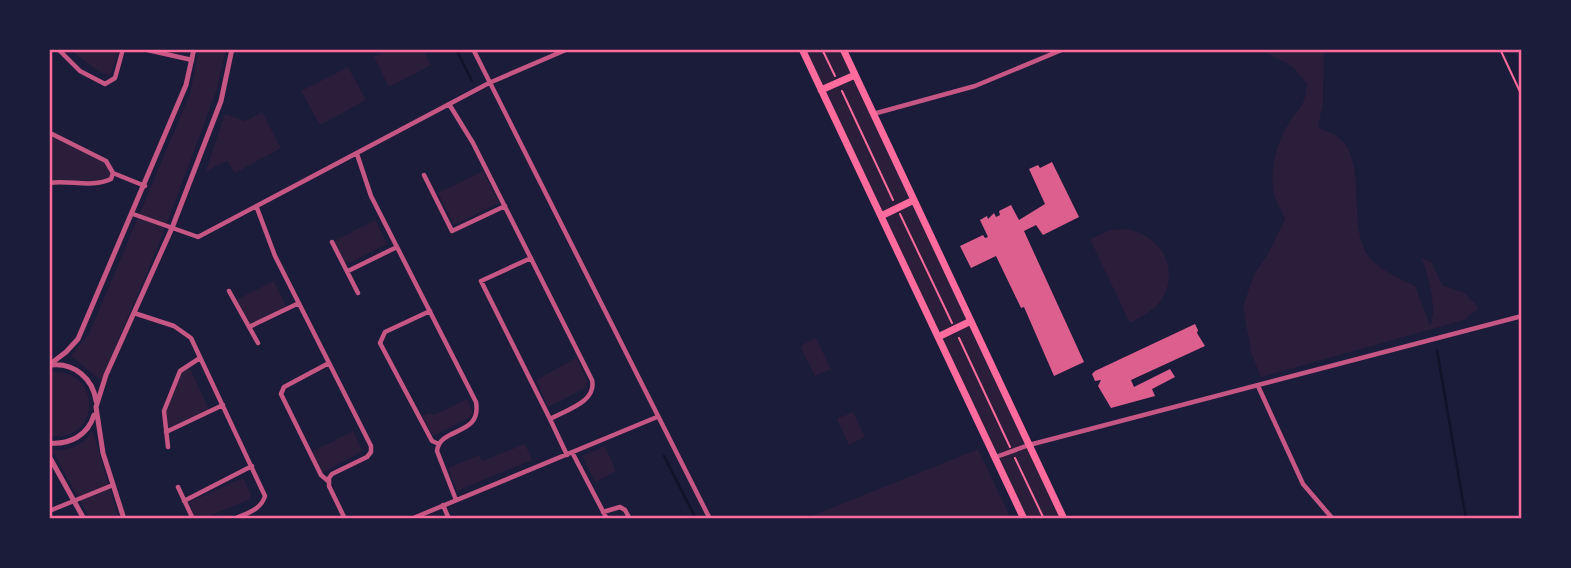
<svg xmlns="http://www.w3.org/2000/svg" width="1571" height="568" font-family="'Nunito Sans',sans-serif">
<rect width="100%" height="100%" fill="#1b1b3a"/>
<path fill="#2a1e3b" d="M69,49H119L111,74L108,75L98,71Z
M199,49H226L217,89L163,234L102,379H99L72,357V354L89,334L190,94Z
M390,49H423L431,65L389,87L374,57Z
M805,49H839L1060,519H1026Z
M1259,49H1324L1323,103L1318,127C1324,130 1332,133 1338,137C1369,162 1346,225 1369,257C1377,268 1402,280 1415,286L1430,325C1438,310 1428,273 1421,258L1431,262L1442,285L1465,293L1479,308L1464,320L1261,377L1251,352L1243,306L1254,275L1268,254L1285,219C1282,212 1278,205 1275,198C1268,175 1276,143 1289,123C1300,106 1305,107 1307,84L1293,67Z
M348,67L366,100L320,125L301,91Z
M262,112L281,148L235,173L227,161L206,171L225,114L245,121Z
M52,136L105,163L111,173L109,177C92,186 68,178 49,181V137Z
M483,171L499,203L454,225L438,193Z
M375,220L387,244L351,262H343L332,242Z
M1125,229C1159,233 1182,269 1161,300C1154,311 1141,316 1130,323L1090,239L1111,230Z
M274,281L286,306L250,325L236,300Z
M816,338L831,369L815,376L800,346Z
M576,358L588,382L585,388L548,407L536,380Z
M190,369L209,409L167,429L166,412L181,372Z
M49,372C103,366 102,444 49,436Z
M467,399L473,413L469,418L433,436L422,416L429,413L434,415Z
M853,412L865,437L849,445L837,419Z
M92,430L96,442L119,519H90L52,450C69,450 85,446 92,430Z
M353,431L362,450L361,452L322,473L312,452Z
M525,444L532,460L457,491L448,468L479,455L482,461Z
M605,446L616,471L595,482L582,456Z
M978,449L1011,519H804Z
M243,478L251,495L250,499L202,519H196L189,502Z"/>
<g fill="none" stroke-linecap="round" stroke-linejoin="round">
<path stroke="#12122b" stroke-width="2.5" d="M456,49L472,81
M1437,350L1466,519
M664,456L696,519"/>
</g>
<path fill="#dd5f8e" d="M1052,162L1079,217L1043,235L1036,225L1024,231L1084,362L1054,376L1024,307L1021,308L996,256L971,268L960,246L983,235L985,238L988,237L980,220L987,216L988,219L994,213L996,217L1000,215L999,211L1011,205L1019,220L1045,204L1029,169L1038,165L1040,168Z
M1195,324L1198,330L1197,333L1205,346L1131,380L1134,387L1170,369L1175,377L1152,389L1155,396L1111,408L1098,386L1101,380L1095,381L1092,374L1095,371Z"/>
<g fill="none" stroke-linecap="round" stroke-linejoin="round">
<path stroke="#ff6b9d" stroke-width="2" d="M822,49L835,76
M1500,49L1522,96
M842,91L893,200
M900,214L952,323
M959,338L1010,447
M1015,458L1044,519"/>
<path stroke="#c65784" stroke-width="4.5" d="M58,49L80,71L105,84L115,78L123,49
M143,49L192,60
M473,49L710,519
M449,104L473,143L592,380C597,402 566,410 550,419L567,455
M873,114L975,86L1064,49
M49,135L52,134L106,161L113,173L111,179C92,188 70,180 49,183
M357,154L371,196L476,402C482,437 440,426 437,451L456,500
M113,173L145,186
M424,175L452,231L505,206
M257,208L275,256L371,446V452L367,457L332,474L329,478V486L345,519
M133,214L198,237L489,83L568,49
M332,242L358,293
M531,258L481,281L550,419
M348,271L397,247
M229,291L258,343
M430,311L385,332L380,343L432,441L439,444
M134,313L174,326L191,338L265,496C261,510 247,513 234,519
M249,327L299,303
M1258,386L1303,484L1333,519
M166,432L223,405
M168,447L164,411L180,371L200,358
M572,452L607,519
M996,457L1029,445L1522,316
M328,481L321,475L281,394L284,387L329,363
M178,487L193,519
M184,501L252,466
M443,505L449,519
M49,511L113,485
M603,512L620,507L625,510L630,519
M411,519L657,417"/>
<path stroke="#c65784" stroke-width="5" d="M49,365L66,352L78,339L186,85L194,49
M52,365C75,363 93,379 96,401
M49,443C70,445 88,435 94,415
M49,456L84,519
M124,519L103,453L96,407L106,375L172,228L221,101L232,49"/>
<path stroke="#ff6b9d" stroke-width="7" d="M802,49L1024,519
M843,49L1064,519
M821,90L855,75
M881,216L914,200
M938,337L971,321"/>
</g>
<rect width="1571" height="568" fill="none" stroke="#1b1b3a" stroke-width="102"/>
<rect x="51" y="51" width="1469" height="466" fill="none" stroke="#ff6b9d" stroke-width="2.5"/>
</svg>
